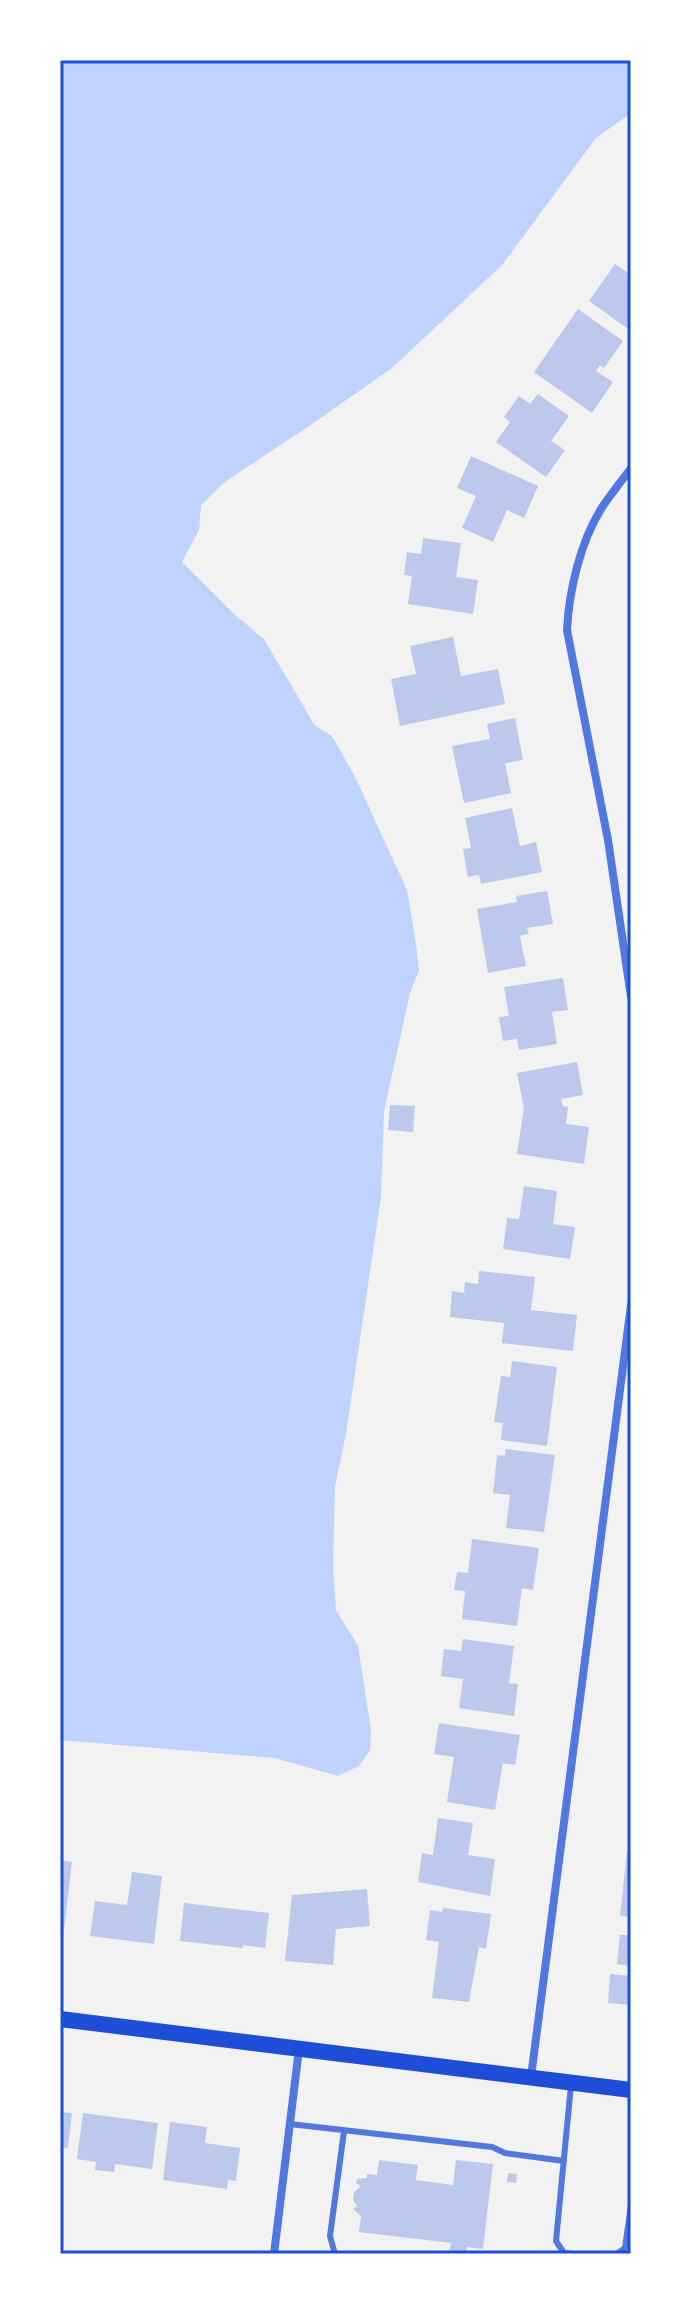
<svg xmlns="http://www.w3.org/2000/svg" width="691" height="2314" font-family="'Source Serif 4',serif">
<rect width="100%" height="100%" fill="#f2f2f2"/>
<path fill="#bfd3fe" d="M60,60H631V113L596,138L502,265L392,368L312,424L226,481L201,505L199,530L182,562L234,614L264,639L315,726L332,736L356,779L407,890L416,944L419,971L410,993L384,1111L381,1197L346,1434L335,1486L333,1568L336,1610L358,1646L371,1730L370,1750L359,1766L338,1776L275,1758L60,1740Z"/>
<path fill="#bdc9ec" d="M615,264L631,275V331L589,301Z
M578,309L623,341L604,368L600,365L596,371L613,382L592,413L534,372Z
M538,394L569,416L551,441L565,450L546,477L496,442L510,422L504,417L519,396L530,404Z
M471,456L538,486L524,518L507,510L493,542L462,528L476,496L457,488Z
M423,538L461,543L456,577L478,580L473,614L408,604L412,576L404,575L407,552L421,554Z
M453,637L461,676L498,669L505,704L400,726L391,679L416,674L410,646Z
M515,718L523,760L505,763L511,793L464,803L452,746L490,739L487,724Z
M512,808L520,846L536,842L542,872L481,884L479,875L468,877L463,849L471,848L465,818Z
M547,891L553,924L527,928L529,934L520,936L526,966L488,973L477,909L517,902L516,896Z
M563,978L568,1010L552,1012L557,1044L519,1050L517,1039L503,1041L499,1017L509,1016L504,987Z
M577,1062L583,1095L561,1099L563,1106L568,1107L566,1124L589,1127L584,1164L517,1154L524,1108L517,1073Z
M390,1105L415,1106L413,1132L388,1130Z
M524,1186L557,1191L553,1224L575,1227L570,1259L503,1249L507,1218L519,1219Z
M479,1271L535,1277L531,1310L577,1315L573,1351L502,1343L504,1323L450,1317L452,1291L464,1293L465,1282L478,1284Z
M512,1361L557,1367L547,1446L501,1440L503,1423L494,1422L501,1376L510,1377Z
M506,1449L555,1455L544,1532L506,1528L510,1495L493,1493L497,1455L505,1456Z
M472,1539L539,1548L533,1590L522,1588L517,1626L462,1619L465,1591L454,1590L457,1572L468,1573Z
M463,1639L514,1646L509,1683L518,1684L514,1716L459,1708L463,1679L441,1676L444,1649L461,1651Z
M439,1723L520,1735L515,1765L503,1763L495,1810L447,1802L454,1757L434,1754Z
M438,1818L473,1823L468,1855L495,1859L490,1896L418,1882L422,1853L433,1855Z
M627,1852L631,1853V1917L620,1916Z
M60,1860L72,1862L62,1947H60Z
M132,1872L162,1876L154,1944L90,1936L95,1901L127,1905Z
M367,1889L370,1926L336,1929L333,1965L285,1961L292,1895Z
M184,1903L269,1913L265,1948L243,1945V1948L180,1941Z
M443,1908L491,1914L486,1949L479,1947L469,2002L432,1998L439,1942L426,1940L430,1910L442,1912Z
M620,1935H631V1966L617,1964Z
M610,1974L631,1976V2005L608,2003Z
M60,2112L72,2113L68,2148L60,2147Z
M83,2113L158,2123L152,2169L115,2164L114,2172L95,2170L96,2162L77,2159Z
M170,2122L207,2127L205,2143L240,2148L236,2181L228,2180L227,2189L163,2180Z
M379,2160L418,2165L416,2180L453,2185L456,2160L493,2164L483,2249L467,2247L466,2254H449L451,2243L359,2232L361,2216L353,2209L357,2206L353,2200L354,2192L361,2186L356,2183L357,2179L367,2178V2174L377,2175Z
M508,2173L517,2174L516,2183L507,2182Z"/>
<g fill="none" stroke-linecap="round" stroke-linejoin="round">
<path stroke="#5277de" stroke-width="6" d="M571,2085L556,2241L564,2253L573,2254
M290,2124L492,2147L505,2153L564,2161
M335,2254L330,2236L344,2131
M617,2254L625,2248L631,2205"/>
<path stroke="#5277de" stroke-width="8" d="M631,468C621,482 610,495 601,509C580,543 569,591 567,630L608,840L631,997
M531,2077L631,1305
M274,2254L299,2049"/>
<path stroke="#1d4ed8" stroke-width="16" d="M60,2019L631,2090"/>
</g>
<rect width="691" height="2314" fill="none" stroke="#ffffff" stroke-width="124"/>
<rect x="62" y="62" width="567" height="2190" fill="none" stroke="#1d4ed8" stroke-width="3"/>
</svg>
